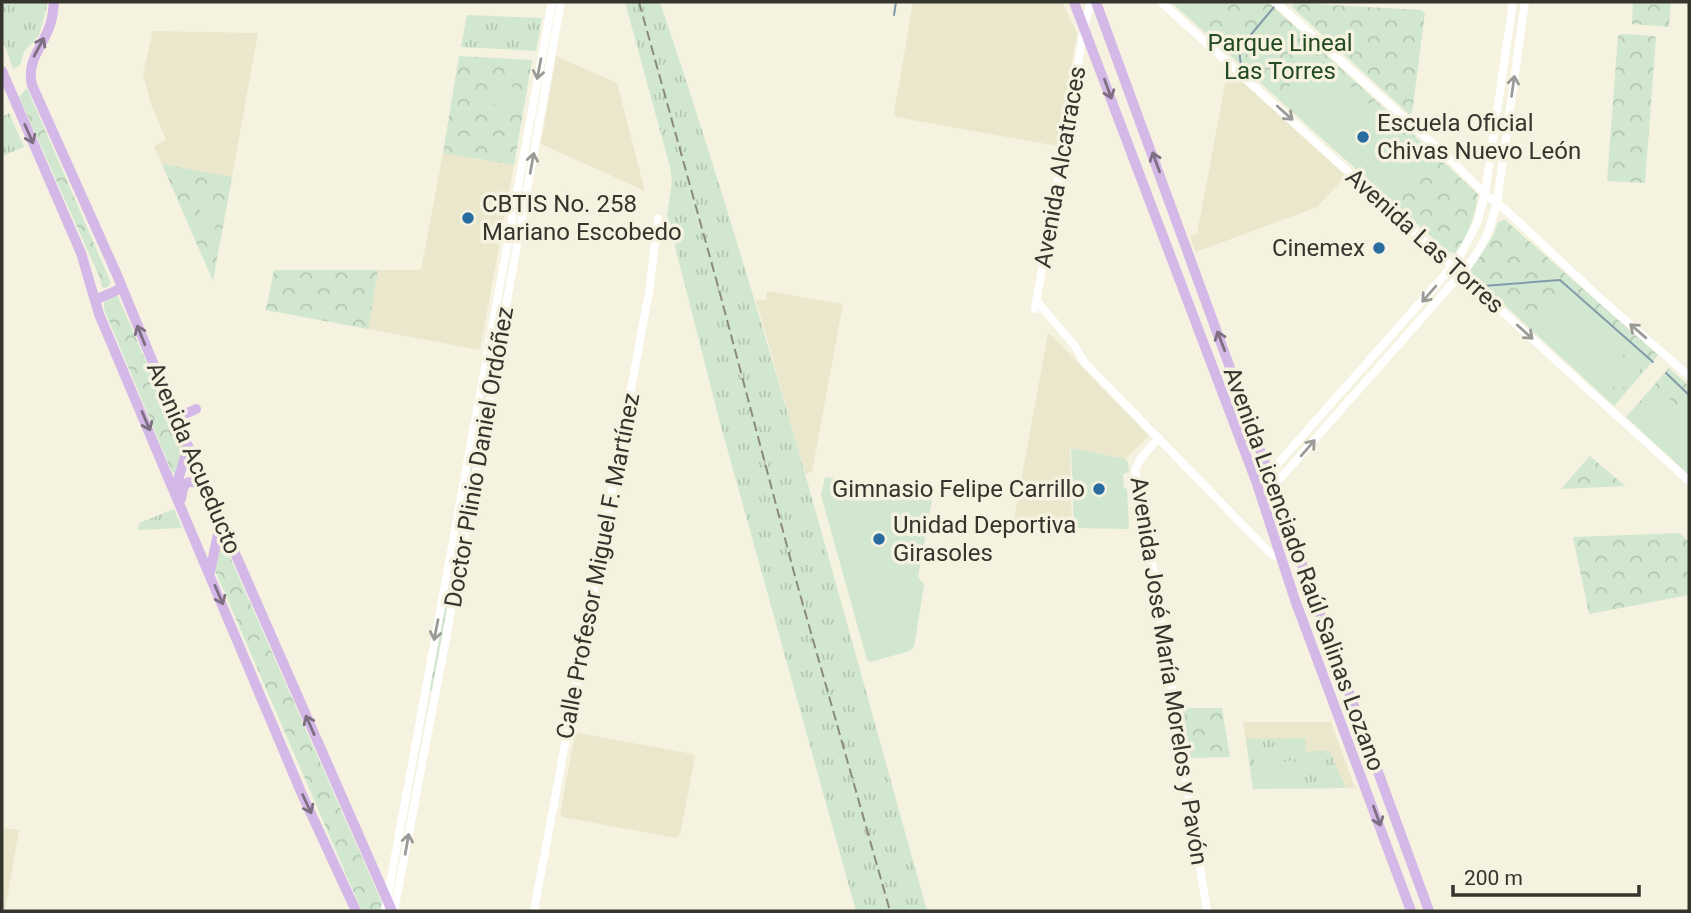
<svg xmlns="http://www.w3.org/2000/svg" width="1691" height="913" font-family="Roboto,sans-serif">
<defs>
<pattern id="grass-tufts" width="24" height="20" patternUnits="userSpaceOnUse" patternTransform="scale(1.75)"><rect width="24" height="20" fill="#d1e7cf"/><path d="M3 7l-1-3M5 7V3M7 7l1-3M15 17l-1-3M17 17v-4M19 17l1-3" fill="none" stroke="#b4c7b2"/></pattern>
<pattern id="park-crowns" width="20" height="18" patternUnits="userSpaceOnUse" patternTransform="scale(1.75)"><rect width="20" height="18" fill="#d1e7cf"/><path d="M2 6a3 3 0 1 1 6 0M12 15a3 3 0 1 1 6 0" fill="none" stroke="#b4c7b2"/></pattern>
</defs>
<rect width="100%" height="100%" fill="#f5f2e0"/>
<path fill="#ebe7cd" d="M913,2H1062L1077,33L1057,146L896,117L894,113Z
M153,31L258,33L232,177L162,164L154,146L166,140L150,101L143,73Z
M556,56L617,83L645,191L541,144Z
M1228,69L1346,176L1317,207L1196,252L1190,236L1197,234Z
M443,153L514,165L480,350L368,329L378,270H421Z
M767,291L843,304L812,472L805,474L756,300H766Z
M1048,334H1050L1149,436L1125,459L1070,448L1072,529L1012,530Z
M1243,722H1331L1355,788L1253,789Z
M578,733L693,754L695,757L680,835L676,838L562,817L560,814L575,734Z
M2,828L19,830L5,911H2Z"/>
<path fill="url(#grass-tufts)" d="M2,2H48L39,35L24,52L20,65L13,69L2,37Z
M625,2H660C761,301 842,607 927,911H856L719,419L667,215L672,182L670,167Z
M467,15L542,18L536,51L461,47Z
M9,113L24,147L2,156V117Z
M490,361L492,363L432,690L429,691Z
M174,509L182,528L138,530L139,523Z
M1305,738L1306,752L1329,750L1346,788L1253,789L1246,739Z"/>
<path fill="url(#park-crowns)" d="M1171,2H1268L1478,194C1475,215 1469,236 1455,253L1448,252Z
M1633,2H1671L1669,27L1632,24Z
M1294,3L1421,10L1425,13L1412,113L1409,114L1292,7Z
M1621,34L1654,36L1656,38L1645,183L1607,181L1618,36Z
M459,56L532,60L514,165L443,153Z
M27,88L111,283L106,288L102,287L100,278L19,97Z
M162,164L232,177L213,281Z
M1505,220L1658,355L1614,406L1471,274L1470,271L1494,234L1498,222Z
M274,270H378L368,329L266,310Z
M117,295L185,450L176,474L172,472L104,309V300Z
M1669,368L1689,386V475L1626,417Z
M1590,456L1625,486L1561,489Z
M1680,533L1689,542V595L1589,614L1573,537Z
M221,541H223L382,903L380,911H362L214,568Z
M1182,708H1222L1230,757L1191,758Z"/>
<path fill="#d1e7cf" d="M1180,2H1226L1212,18L1197,17Z
M1316,55L1422,151L1429,161L1393,202L1278,99Z
M495,76L513,77L510,106L492,104Z
M202,201L219,205L214,233L196,230Z
M1559,292L1626,352L1597,385L1530,325Z
M1627,355L1641,368L1619,392L1605,379Z
M1656,387L1689,416V461L1634,410Z
M1071,448L1125,459L1128,462L1129,472L1123,474L1124,488L1127,489L1129,529L1074,528Z
M825,477L928,495L932,500L918,577L924,585L914,647L910,651L870,662L867,660L821,495Z
M1294,760L1297,779L1262,785L1259,766Z"/>
<g fill="none" stroke-linecap="round" stroke-linejoin="round">
<path stroke="#829bab" stroke-width="2" d="M894,15L896,2
M1241,66L1239,49L1274,7
M1483,286L1560,280L1653,362
M1666,373L1689,395"/>
<path stroke="#fff" stroke-width="8" d="M1161,2L1689,481
M1275,2L1449,158L1485,194L1508,212L1601,299L1689,376
M1036,300L1074,345L1085,363L1271,554L1283,559
M1035,309L1085,24L1091,2
M1159,438L1140,459L1135,471L1147,532L1207,911
M1258,486L1457,261L1477,223L1485,194L1513,2
M1262,499L1466,268C1483,248 1491,228 1497,202L1525,2
M385,911L552,2
M394,911L444,649L561,2
M534,911L649,292L658,219"/>
<path stroke="#d4b8e8" stroke-width="10" d="M54,2C53,9 53,18 50,25C43,47 26,60 32,85L117,275L174,414L392,911
M1074,2L1256,481L1295,600L1411,911
M1096,2L1429,911
M2,71L81,253L99,314L301,792L356,911
M95,300L122,288
M174,414L187,413L196,409
M175,490L188,447
M181,499C184,478 190,479 206,488
M210,572L218,534L223,527"/>
<path stroke="#8c8a7e" stroke-width="2" stroke-dasharray="10 5" stroke-linecap="butt" d="M639,2L718,286L796,580L890,911"/>
</g>
<defs><path id="oneway-shaft" d="M-6 0H5M1.5-3L5.5 0L1.5 3" fill="none" stroke-width="1.6" stroke-linecap="round" stroke-linejoin="round" transform="scale(1.75)"/></defs>
<g stroke="#7d6f81">
<use href="#oneway-shaft" transform="translate(39 47) rotate(-62)"/>
<use href="#oneway-shaft" transform="translate(1108 89) rotate(70)"/>
<use href="#oneway-shaft" transform="translate(29 134) rotate(66)"/>
<use href="#oneway-shaft" transform="translate(1156 162) rotate(-110)"/>
<use href="#oneway-shaft" transform="translate(141 335) rotate(-112)"/>
<use href="#oneway-shaft" transform="translate(1221 341) rotate(-111)"/>
<use href="#oneway-shaft" transform="translate(146 421) rotate(67)"/>
<use href="#oneway-shaft" transform="translate(219 595) rotate(67)"/>
<use href="#oneway-shaft" transform="translate(310 725) rotate(-114)"/>
<use href="#oneway-shaft" transform="translate(307 804) rotate(65)"/>
<use href="#oneway-shaft" transform="translate(1377 816) rotate(70)"/>
</g>
<g stroke="#9a9a96">
<use href="#oneway-shaft" transform="translate(539 69) rotate(101)"/>
<use href="#oneway-shaft" transform="translate(1513 86) rotate(-82)"/>
<use href="#oneway-shaft" transform="translate(1285 113) rotate(42)"/>
<use href="#oneway-shaft" transform="translate(532 163) rotate(-80)"/>
<use href="#oneway-shaft" transform="translate(1429 294) rotate(131)"/>
<use href="#oneway-shaft" transform="translate(1638 331) rotate(-139)"/>
<use href="#oneway-shaft" transform="translate(1525 332) rotate(42)"/>
<use href="#oneway-shaft" transform="translate(1308 448) rotate(-49)"/>
<use href="#oneway-shaft" transform="translate(436 630) rotate(101)"/>
<use href="#oneway-shaft" transform="translate(407 844) rotate(-80)"/>
</g>
<g fill="#286ca1" stroke="#f5f2e0" stroke-width="2.5">
<circle cx="1363" cy="137" r="7"/>
<circle cx="468" cy="218" r="7"/>
<circle cx="1379" cy="248" r="7"/>
<circle cx="1099" cy="489" r="7"/>
<circle cx="879" cy="539" r="7"/>
</g>
<g text-anchor="middle" stroke-width="7" stroke-linejoin="round" paint-order="stroke">
<g font-size="24" fill="#224b21" stroke="#f5f2e0">
<text x="1280" y="51">Parque Lineal<tspan x="1280" dy="28">Las Torres</tspan></text>
</g>
<g font-size="24" fill="#35342d" stroke="#f5f2e0" text-anchor="start">
<text x="1377" y="131">Escuela Oficial<tspan x="1377" dy="28">Chivas Nuevo León</tspan></text>
<text x="482" y="212">CBTIS No. 258<tspan x="482" dy="28">Mariano Escobedo</tspan></text>
<text x="1365" y="256" text-anchor="end">Cinemex</text>
<text x="1085" y="497" text-anchor="end">Gimnasio Felipe Carrillo</text>
<text x="893" y="533">Unidad Deportiva<tspan x="893" dy="28">Girasoles</tspan></text>
</g>
<g font-size="24" fill="#35342d" stroke="#f5f2e0">
<text transform="translate(1060 167) rotate(-80)" y="8">Avenida Alcatraces</text>
<text transform="translate(1425 241) rotate(42)" y="8">Avenida Las Torres</text>
<text transform="translate(479 457) rotate(-80)" y="8">Doctor Plinio Daniel Ordóñez</text>
<text transform="translate(194 458) rotate(67)" y="8">Avenida Acueducto</text>
<text transform="translate(598 566) rotate(-79)" y="8">Calle Profesor Miguel F. Martínez</text>
<text transform="translate(1304 569) rotate(70)" y="8">Avenida Licenciado Raúl Salinas Lozano</text>
<text transform="translate(1169 671) rotate(81)" y="8">Avenida José María Morelos y Pavón</text>
</g>
</g>
<rect width="1691" height="913" fill="none" stroke="#35342d" stroke-width="7"/>
<path d="M1453 885v10h186v-10" fill="none" stroke="#35342d" stroke-width="3.5"/>
<text x="1464" y="885" font-size="21" fill="#35342d" stroke="#f5f2e0" stroke-width="5" paint-order="stroke">200 m</text>
</svg>
